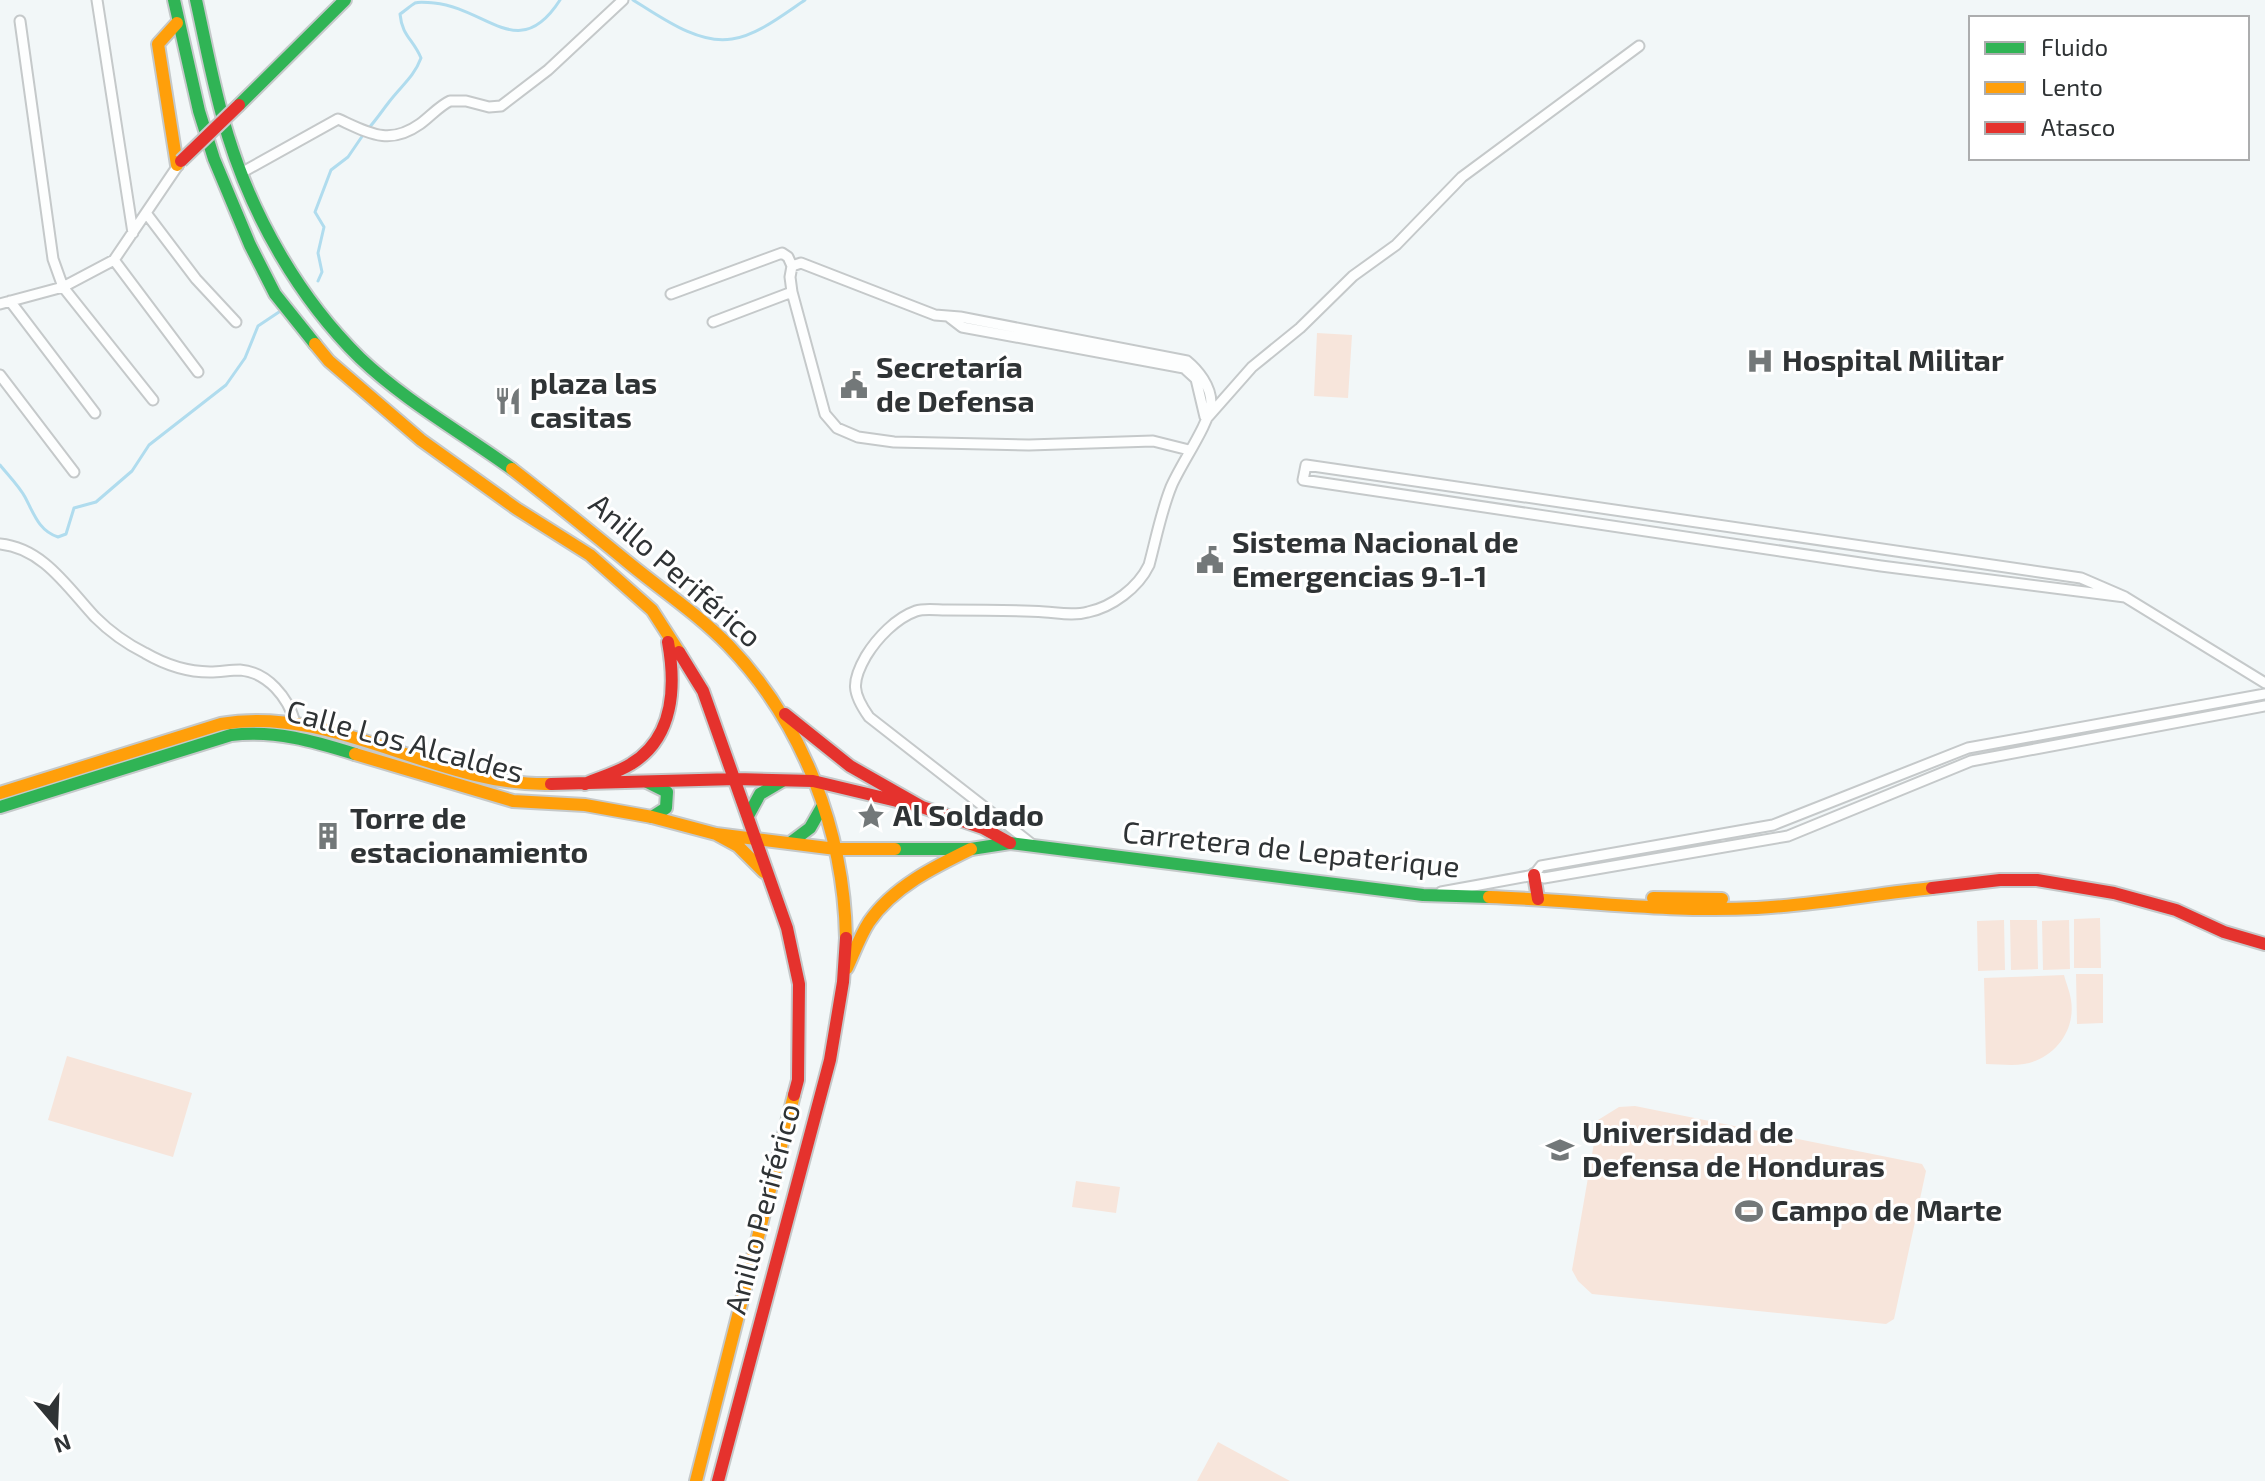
<svg xmlns="http://www.w3.org/2000/svg" width="2265" height="1481" font-family="'Exo 2',sans-serif">
<rect width="100%" height="100%" fill="#f2f7f8"/>
<path fill="#f7e5db" d="M1317,333L1352,335L1348,398L1314,396Z
M2100,918L2101,968H2074V919Z
M2004,920L2005,970L1978,971L1977,921Z
M2010,920H2037L2038,969L2011,970Z
M2069,920L2070,969L2043,970L2042,921Z
M2076,974H2103V1023L2077,1024Z
M2064,975C2066,983 2070,992 2071,1000C2076,1031 2054,1059 2024,1064C2012,1066 1998,1064 1986,1064L1984,978Z
M67,1056L192,1093L173,1157L48,1120Z
M1635,1106L1922,1164L1926,1171L1894,1319L1886,1324L1592,1294L1578,1281L1572,1270L1598,1120L1619,1107Z
M1076,1181L1120,1187L1116,1213L1072,1207Z
M1218,1442L1290,1481H1197Z"/>
<g fill="none" stroke-linecap="round" stroke-linejoin="round">
<path stroke="#b0dcee" stroke-width="3" d="M633,0C661,17 698,45 732,39C758,35 784,14 805,0
M368,129C376,120 382,111 389,102C401,86 414,77 421,58C413,39 402,36 400,14C405,11 410,6 415,3C421,1 428,3 434,3C487,8 519,64 560,0
M318,281L322,272L318,253L324,227L315,212L331,170L348,157L363,135
M0,465C8,475 19,486 25,497C34,514 39,531 58,537L66,534L74,508L96,502L132,471L149,445L226,385L245,358L258,326L279,312"/>
<g stroke="#c5c9ca" stroke-width="13">
<path id="street" d="M97,0L133,233
M20,21L53,259L63,287L153,400
M241,173L338,119C369,133 389,146 420,124C430,117 439,106 450,101H466L489,107L501,106L548,70L623,0
M146,213L196,279L236,322
M114,260L198,372
M671,294L782,253L788,257L792,266
M10,301L95,413
M0,304L63,287L114,260L181,161
M949,317L962,327L1184,368L1196,379L1205,417
M713,322L792,292
M0,375L74,472
M1207,418L1252,367L1300,328L1353,276L1396,245L1462,177L1639,46
M0,544C43,548 68,588 95,617C110,632 127,644 145,653C164,664 187,672 210,672C220,672 230,670 240,670C268,672 288,698 295,722
M2125,597L1881,566L1303,480L1306,465L2081,578L2125,597L2265,683
M1033,845L869,717C852,693 851,682 866,656C877,638 896,618 916,611C924,608 937,610 946,610C979,610 1012,610 1045,612C1059,613 1074,616 1088,612C1112,607 1138,588 1149,565C1156,539 1161,512 1171,487C1180,465 1210,423 1211,403C1211,386 1198,370 1187,361L960,317L935,315L801,263L792,266L790,277L792,292L825,414L837,428L858,437L894,442L1029,445L1153,441L1189,450
M1534,875L1541,866L1773,825L1968,748L2265,694
M1441,892L1534,875L1544,878L1788,836L1971,761L2265,706"/>
</g>
<g stroke="#c5c9ca" stroke-width="16">
<path id="fast" d="M174,0L199,111L214,159L250,245L275,294L315,344
M196,0C206,45 214,91 228,136C253,217 299,298 360,358C405,401 461,432 512,469
M239,105L345,0
M647,782L667,792L666,808L652,817
M0,807L231,735C276,730 313,741 355,754
M748,816L760,794L782,781
M790,843L810,828L822,807
M895,849H971L1010,843L1423,895L1489,897"/>
</g>
<g stroke="#c5c9ca" stroke-width="16">
<path id="slow" d="M177,23L158,44L177,165
M315,344L329,361L421,440L517,509L590,555L652,610L679,652
M512,469C552,500 591,532 630,564C663,591 699,615 728,645C803,723 844,831 846,938
M355,754L513,801L585,805L652,817L716,834L836,849H895
M0,793L221,724C334,704 438,787 551,784
M716,834L738,846L764,872
M1489,897C1578,900 1667,913 1757,908C1815,905 1874,894 1932,888
M1653,898L1722,899
M847,968C854,953 860,936 869,922C893,887 934,867 971,849
M696,1481L794,1095"/>
</g>
<g stroke="#c5c9ca" stroke-width="16">
<path id="jam" d="M679,652L703,691L787,928L799,984L798,1080L794,1095
M785,714L850,766L922,807
M551,784L736,779L813,781L922,807L983,828L1010,843
M585,784C600,777 617,773 631,764C674,738 676,686 668,642
M1534,875L1538,899
M1932,888L2000,880H2037L2114,893L2176,910L2224,932L2265,944
M718,1481L830,1060L843,982L846,938"/>
</g>
<use href="#street" stroke="#fdfefe" stroke-width="9"/>
<use href="#fast" stroke="#30b455" stroke-width="12"/>
<use href="#slow" stroke="#ff9f0a" stroke-width="12"/>
<use href="#jam" stroke="#e5322d" stroke-width="12"/>
<g stroke="#c5c9ca" stroke-width="16" stroke-linecap="butt">
<path id="jam-bridge" d="M181,161L239,105"/>
</g>
<use href="#jam-bridge" stroke="#e5322d" stroke-width="12"/>
</g>
<defs>
<g id="hospital-bare" transform="scale(2.16)"><path d="M-5-5h3v3.5h4V-5h3V5h-3V1.5h-4V5h-3Z" fill="#737879" stroke="#fff" stroke-width="2.5" paint-order="stroke"/></g>
<g id="civic-bare" transform="scale(2.16)"><path d="M-.6-6.5H3V-4.5H.6V-3L4-1V1h2V6H-6V1h2V-1L-.6-3ZM-1.2 2.5V6h2.4V2.5Z" fill="#737879" stroke="#fff" stroke-width="2.5" paint-order="stroke"/></g>
<g id="restaurant-bare" transform="scale(2.16)"><path d="M-5-6h1v4h1v-4h1v4h1v-4h1v5L-1.5 .5V6h-2V.5L-5-1ZM5-6V6H3V1.5H1.5Q1.5-4 5-6Z" fill="#737879" stroke="#fff" stroke-width="2.5" paint-order="stroke"/></g>
<g id="sight-bare" transform="scale(2.16)"><path d="M0-6L1.8-2.2L6-1.7L2.9 1.2L3.7 5.4L0 3.3L-3.7 5.4L-2.9 1.2L-6-1.7L-1.8-2.2Z" fill="#737879" stroke="#fff" stroke-width="2.5" paint-order="stroke"/></g>
<g id="building-bare" transform="scale(2.16)"><path d="M-4-6H4V6H1V3H-1V6H-4ZM-2.5-4.3h1.7v1.8h-1.7ZM.8-4.3h1.7v1.8H.8ZM-2.5-1h1.7V.8h-1.7ZM.8-1h1.7V.8H.8Z" fill="#737879" stroke="#fff" stroke-width="2.5" paint-order="stroke"/></g>
<g id="university-bare" transform="scale(2.16)"><path d="M0-5L7-2L0 1L-7-2ZM-4 1L0 2.5L4 1V4Q0 6-4 4Z" fill="#737879" stroke="#fff" stroke-width="2.5" paint-order="stroke"/></g>
<g id="stadium-bare" transform="scale(2.16)"><path d="M0-5a6.5 5 0 1 0 0 10a6.5 5 0 1 0 0-10ZM-3.5-1.8h7v3.6h-7Z" fill="#737879" stroke="#fff" stroke-width="2.5" paint-order="stroke"/></g>
</defs>
<g fill-rule="evenodd">
<use href="#hospital-bare" x="1760" y="361"/>
<use href="#civic-bare" x="854" y="385"/>
<use href="#restaurant-bare" x="508" y="401"/>
<use href="#civic-bare" x="1210" y="560"/>
<use href="#sight-bare" x="871" y="816"/>
<use href="#building-bare" x="328" y="836"/>
<use href="#university-bare" x="1560" y="1150"/>
<use href="#stadium-bare" x="1749" y="1211"/>
</g>
<g text-anchor="middle" stroke-width="6" stroke-linejoin="round" paint-order="stroke">
<g font-size="30" font-weight="bold" fill="#2f3335" stroke="#fff" text-anchor="start">
<text x="1782" y="371">Hospital Militar</text>
<text x="876" y="378">Secretaría<tspan x="876" dy="34">de Defensa</tspan></text>
<text x="530" y="394">plaza las<tspan x="530" dy="34">casitas</tspan></text>
<text x="1232" y="553">Sistema Nacional de<tspan x="1232" dy="34">Emergencias 9-1-1</tspan></text>
<text x="893" y="826">Al Soldado</text>
<text x="350" y="829">Torre de<tspan x="350" dy="34">estacionamiento</tspan></text>
<text x="1582" y="1143">Universidad de<tspan x="1582" dy="34">Defensa de Honduras</tspan></text>
<text x="1771" y="1221">Campo de Marte</text>
</g>
<g font-size="30" fill="#2f3335" stroke="#fff">
<text transform="translate(675 571) rotate(41)" y="10">Anillo Periférico</text>
<text transform="translate(405 742) rotate(15)" y="10">Calle Los Alcaldes</text>
<text transform="translate(1291 850) rotate(6)" y="10">Carretera de Lepaterique</text>
<text transform="translate(763 1209) rotate(-75)" y="10">Anillo Periférico</text>
</g>
</g>
<rect x="1969" y="16" width="280" height="144" fill="#ffffff" stroke="#acadae" stroke-width="2"/>
<rect x="1985" y="42" width="40" height="12" fill="#30b455" stroke="#acadae" stroke-width="2"/>
<text x="2041" y="56" font-size="24" fill="#2f3335">Fluido</text>
<rect x="1985" y="82" width="40" height="12" fill="#ff9f0a" stroke="#acadae" stroke-width="2"/>
<text x="2041" y="96" font-size="24" fill="#2f3335">Lento</text>
<rect x="1985" y="122" width="40" height="12" fill="#e5322d" stroke="#acadae" stroke-width="2"/>
<text x="2041" y="136" font-size="24" fill="#2f3335">Atasco</text>
<g transform="translate(56 1425) rotate(161)" stroke="#ffffff" stroke-width="6" paint-order="stroke">
<path d="M0-6L14 30L0 20L-14 30Z" fill="#2f3335"/>
<text y="-12" font-size="22" font-weight="bold" text-anchor="middle" fill="#2f3335">N</text>
</g>
</svg>
